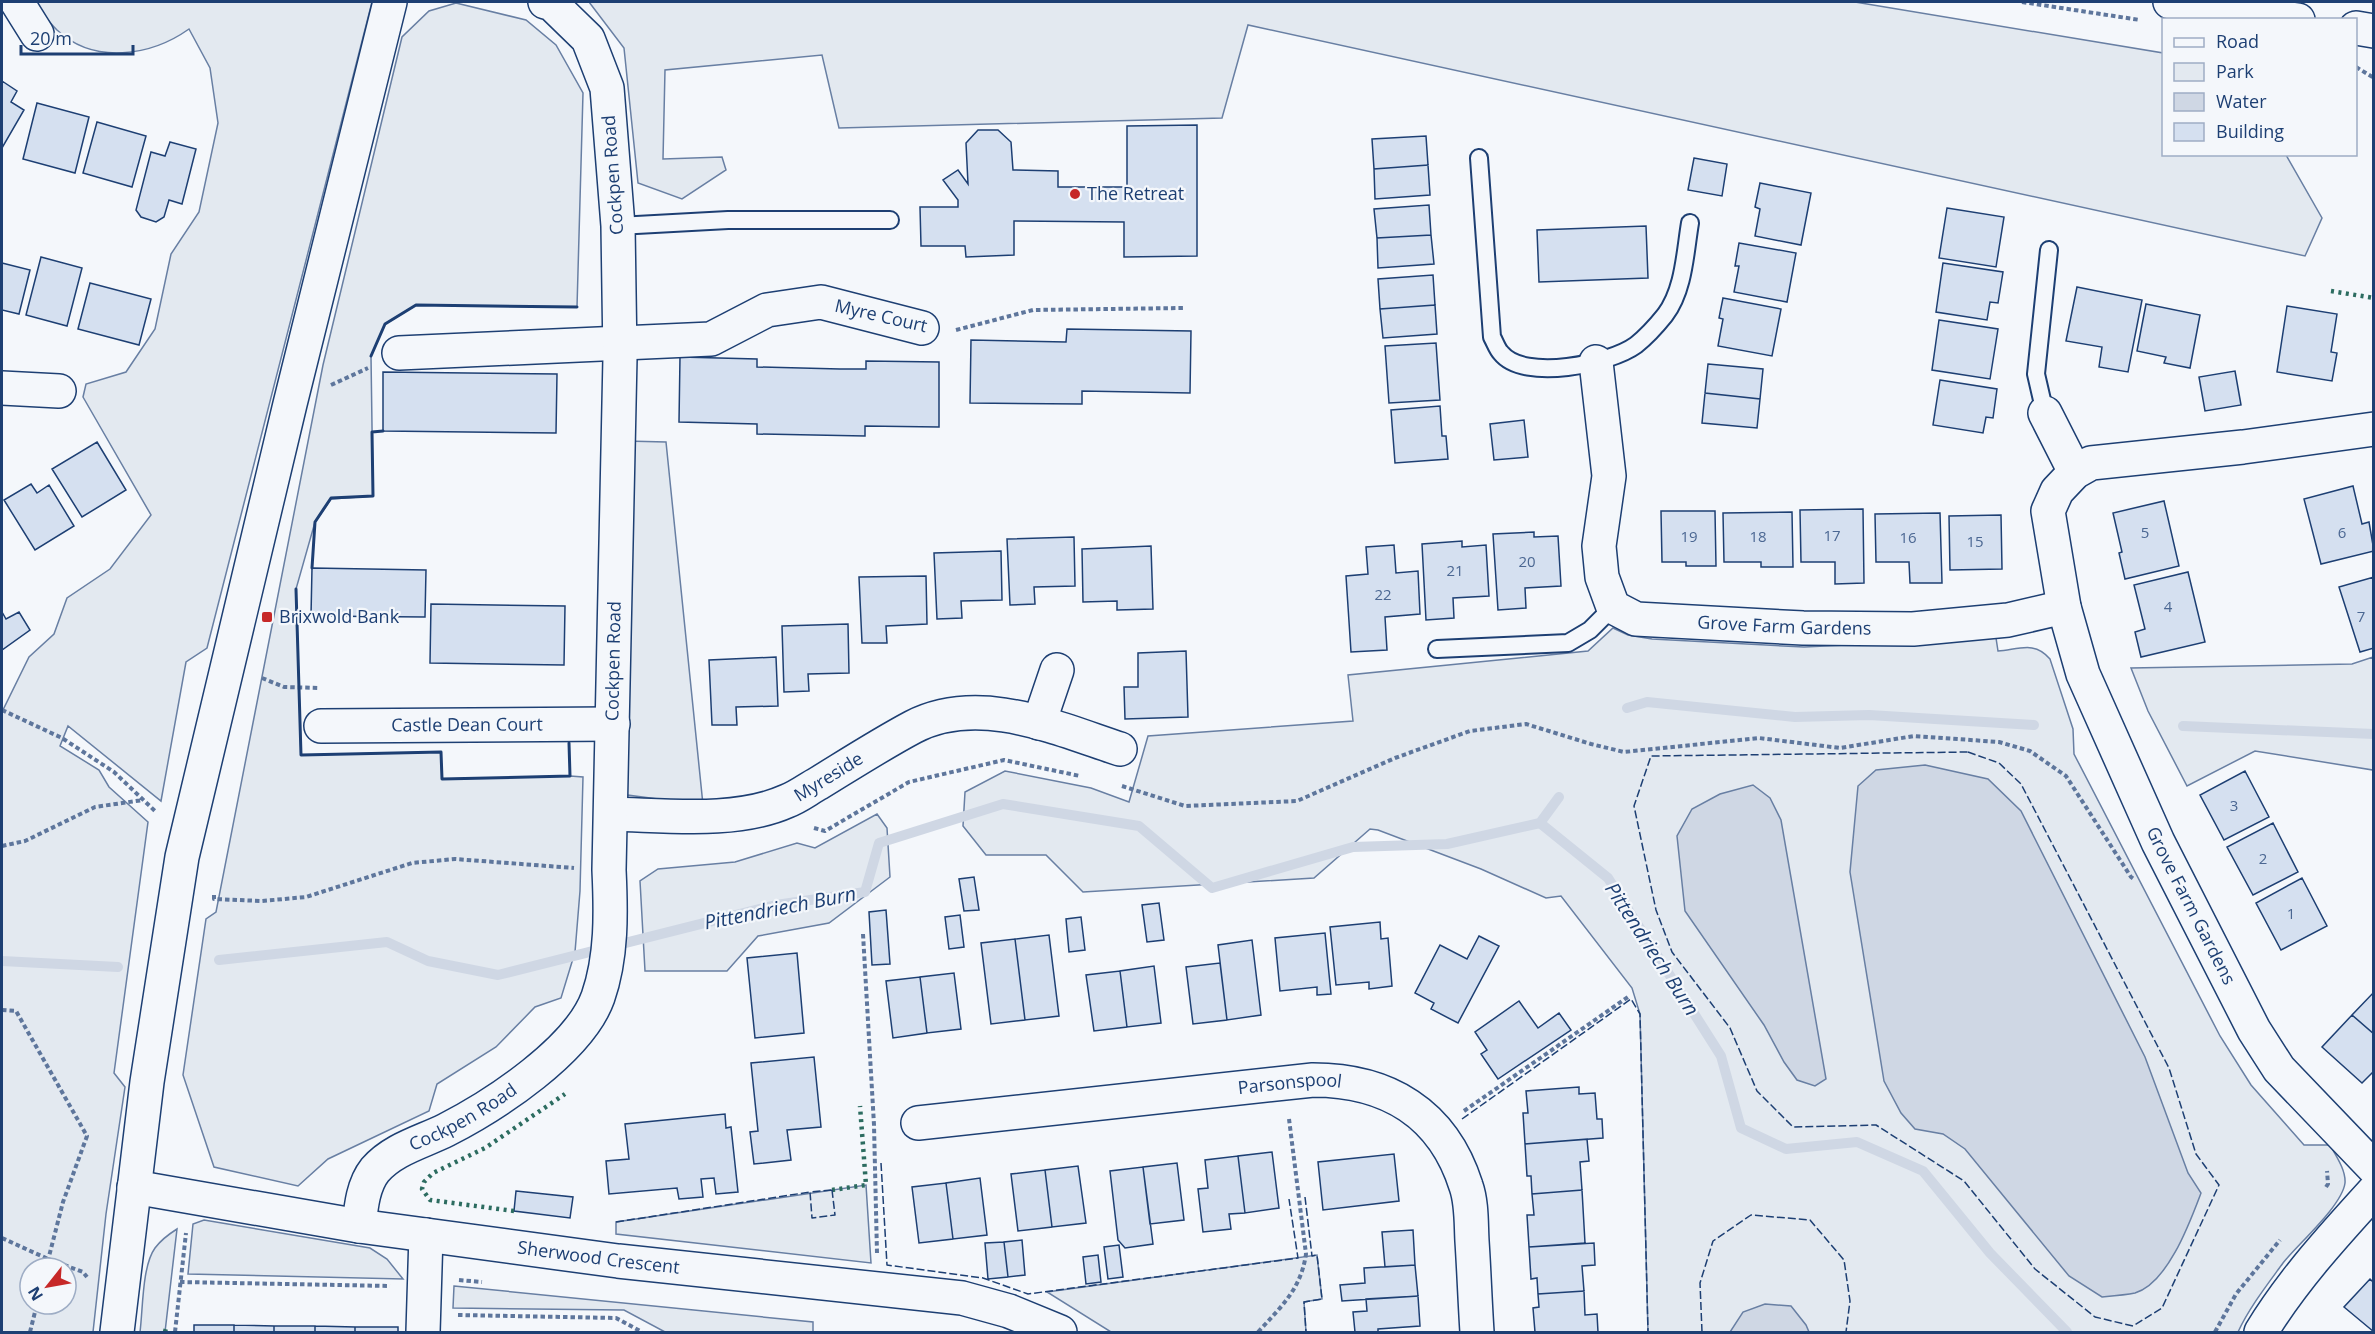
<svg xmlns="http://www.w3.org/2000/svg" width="2375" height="1334" font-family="'Open Sans',sans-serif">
<rect width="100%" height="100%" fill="#f4f7fb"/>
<path fill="#e3e9f0" stroke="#687fa3" stroke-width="1.5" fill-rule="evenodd" d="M33,2H372L207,648L186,662L161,801L68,726L60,746L99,770L109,787L148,822L114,1073L125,1087L106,1214L93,1332H2V712L29,657L54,634L67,598L110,569L151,515L83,397L86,384L126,372L155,329L171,254L199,212L218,123L210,68L189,29C151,56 94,65 57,30C48,21 41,11 33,2ZM30,1268H66V1304H30Z
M589,2H1855L2163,53L2164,154L2286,155L2322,218L2305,256L1248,25L1222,118L839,128L822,55L665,70L663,159L722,157L726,170L682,199L638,183L624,48Z
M456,3L526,20L556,45L583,93L577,307L416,305L385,324L371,356L373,496L331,499L315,522L296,589L301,755L441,752L442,779L570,776L583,777L580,891L575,952L561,998L535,1007L496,1047L437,1084L429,1111L328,1159L298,1186L214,1167L183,1075L206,919L216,912L323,365L402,37L429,11Z
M625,441L666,442L703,805L620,794Z
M1613,628L1628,635L1652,639L1804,647L1996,638L1998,651C2020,649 2035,641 2050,659L2073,729L2074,754L2220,1036L2251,1085L2304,1145H2330C2336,1156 2346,1170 2345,1183C2342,1206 2298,1244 2283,1263C2267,1285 2249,1308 2238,1332H1648L1640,1014L1632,988L1561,896L1546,898L1481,869L1378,830L1370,829L1314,878L1083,892L1046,855H986L963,826L965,792L1005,771L1091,788L1129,802L1148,736L1353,721L1348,675L1588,651Z
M2373,657V770L2255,751L2187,786L2148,711L2131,668L2352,664Z
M877,814L887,828L890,877L829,923L758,936L727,971H645L640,881L658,869L735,862L797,843L815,848Z
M866,1185L871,1263L616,1234V1222Z
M204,1220L370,1248L387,1259L403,1279L188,1274L193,1224Z
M177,1229L165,1332H140C143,1309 142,1266 155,1248C161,1240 169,1234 177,1229Z
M1317,1255L1322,1299L1304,1302L1306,1332H1111L1047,1292Z
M454,1286L813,1322V1332H665L624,1310L453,1308Z"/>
<path fill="#cfd7e4" stroke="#687fa3" stroke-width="1.5" d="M1925,765L1988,779L2021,811L2145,1057L2188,1173L2201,1193C2190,1222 2168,1283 2135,1293C2125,1295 2113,1296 2102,1297L2069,1276L1965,1149L1943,1134L1915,1129L1901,1113L1884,1081L1850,872L1858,786L1876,770Z
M1753,785L1770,798L1781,820L1826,1079L1815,1086L1797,1080L1784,1062L1764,1025L1685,911L1677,836L1692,809L1720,794Z
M1765,1304L1791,1306L1806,1325L1809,1332H1730L1743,1312Z"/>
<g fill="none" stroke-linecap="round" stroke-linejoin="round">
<path stroke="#cfd7e4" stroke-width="10" d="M1627,708L1647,702L1795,717L1869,715L2034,725
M2183,726L2374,734
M1540,823L1559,797
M219,960L387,942L428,961L498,975L776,905L865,892L879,843L1003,804L1139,826L1212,888L1353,847L1447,844L1540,823L1608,878L1721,1056L1741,1128L1786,1149L1857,1142L1923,1171L1990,1253L2067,1332
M2,961L118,967"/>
</g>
<path fill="#d5e0f0" stroke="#1d3f73" stroke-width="1.5" d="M2,81L17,91L11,102L24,110L2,148Z
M37,103L89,117L75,173L23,159Z
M97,122L146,136L132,187L83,173Z
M1197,125V256L1124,257V222L1014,221V255L966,257L965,246H921L920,207H958V200L943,180L958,170L968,184L966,143L978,130H998L1011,142L1013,170L1058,171V187H1127V126Z
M1426,136L1428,165L1374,169L1372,139Z
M170,142L196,149L182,204L169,200L164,217L156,222L141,217L136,210L151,152L165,156Z
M1694,158L1727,164L1722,196L1688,190Z
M1428,165L1430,195L1375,199L1374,169Z
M1760,183L1811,193L1801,245L1755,236L1760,209L1755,207Z
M1429,205L1431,235L1377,238L1374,209Z
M1947,208L2004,217L1996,267L1939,258Z
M1646,226L1648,278L1539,282L1537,230Z
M1431,235L1434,264L1378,268L1377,238Z
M1739,243L1796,253L1787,302L1734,292L1739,266H1735Z
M41,257L82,268L67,326L26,315Z
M2,263L30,270L19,314L2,310Z
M1943,263L2003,272L1998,303L1990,302L1987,320L1936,312Z
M1433,275L1435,305L1380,309L1378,279Z
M90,283L151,299L139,345L78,329Z
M2077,287L2142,300L2128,372L2099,367L2102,347L2066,341Z
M1723,298L1781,309L1772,356L1718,346L1723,319L1719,318Z
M2146,304L2200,315L2190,368L2164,363L2166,357L2137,351Z
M1435,305L1437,334L1383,338L1380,309Z
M2287,306L2337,314L2331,352L2337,353L2332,381L2277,372Z
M1939,320L1998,329L1990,379L1932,370Z
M1067,329L1191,331L1190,393L1082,391V404L970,403L971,340L1066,342Z
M1436,343L1440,400L1389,403L1385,346Z
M680,357L757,359V367L840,369H866V361L939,362V427L865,426V436L757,434V424L679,422Z
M1708,364L1763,369L1760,399L1705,393Z
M2235,371L2241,405L2205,411L2199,377Z
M383,372L557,374L556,433L383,431Z
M1940,380L1997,389L1993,418L1986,417L1983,433L1933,425Z
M1705,393L1760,399L1757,428L1702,423Z
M1440,406L1442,436H1446L1448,459L1395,463L1391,410Z
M1524,420L1528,457L1494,460L1490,424Z
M97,442L126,490L82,517L52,469Z
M31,484L37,493L49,485L74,526L35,550L4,500Z
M2353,486L2362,524L2369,522L2374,551L2321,564L2304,499Z
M2164,501L2179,566L2125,579L2119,553L2122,552L2113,513Z
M1863,509L1864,583L1835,584V562H1801L1800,510Z
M1661,511H1715L1716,566H1686V562H1662Z
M1792,512L1793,567H1761V562H1724L1723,513Z
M1940,513L1942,583H1910L1909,562H1876L1875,514Z
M2001,515L2002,569L1950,570L1949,516Z
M1534,532V537L1558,536L1561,586L1525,588L1526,608L1498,610L1493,534Z
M1074,537L1075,586L1034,587L1035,604L1010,605L1007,539Z
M1462,541V547L1486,545L1489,596L1453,598L1454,618L1426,620L1422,544Z
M1394,545L1396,573L1418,571L1420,614L1385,617L1387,650L1351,652L1346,576L1368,574L1366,547Z
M1151,546L1153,609L1117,610V601L1083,602L1082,549Z
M1001,551L1002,600L961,601L962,618L937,619L934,553Z
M312,568L426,570L425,617L311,616Z
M2188,572L2205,642L2141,657L2135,632L2145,629L2134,585Z
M926,576L927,624L886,626L887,643H862L859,577Z
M2374,577V648L2360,652L2339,587Z
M431,604L565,606L564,665L430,663Z
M2,612L6,619L19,612L30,630L2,650Z
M848,624L849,673L808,674L809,691L784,692L782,626Z
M1186,651L1188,717L1125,719L1124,687H1138V653Z
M776,657L778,706L736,707L737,725H712L709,660Z
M2245,771L2269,817L2224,840L2200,795Z
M2273,823L2298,872L2253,895L2227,847Z
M974,877L979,910L964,911L959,879Z
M2302,878L2327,926L2281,950L2256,903Z
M1159,903L1164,940L1147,942L1142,905Z
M886,910L890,964L872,965L869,912Z
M960,915L964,947L949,949L945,917Z
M1081,917L1085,950L1069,952L1066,919Z
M1380,922L1381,939L1388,938L1392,986L1369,989V982L1336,985L1330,927Z
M1325,933L1331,994L1317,995V987L1280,991L1275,938Z
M1049,935L1059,1016L1025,1020L1015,939Z
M1479,936L1499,946L1458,1023L1431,1009L1434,1003L1415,993L1440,945L1467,959Z
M1015,939L1025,1020L991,1024L981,943Z
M1252,940L1261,1015L1227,1020L1218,945Z
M797,953L804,1033L755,1038L747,958Z
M1220,963L1227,1020L1193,1024L1186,967Z
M1154,966L1161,1023L1127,1027L1120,971Z
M1120,971L1127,1027L1094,1031L1086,975Z
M954,973L961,1029L927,1033L920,977Z
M920,977L927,1033L893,1038L886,981Z
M2374,992V1034L2352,1015Z
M1519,1001L1538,1028L1559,1013L1571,1030L1498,1079L1481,1054L1487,1050L1475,1032Z
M2352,1015L2374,1034V1071L2362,1083L2322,1047Z
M814,1057L821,1127L787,1130L791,1160L754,1164L750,1132L758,1131L751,1063Z
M1579,1087V1094L1595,1093L1597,1119H1602L1603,1138L1525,1144L1523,1113H1528L1526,1091Z
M725,1114L726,1128L731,1127L738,1192L716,1194L714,1178L701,1179L703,1197L679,1199L677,1188L609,1194L606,1161L629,1159L625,1124Z
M1587,1139L1589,1161L1580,1162L1582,1190L1532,1194L1531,1176H1527L1525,1144Z
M1272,1152L1279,1208L1245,1213L1238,1156Z
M1394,1154L1399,1201L1323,1210L1318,1162Z
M1238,1156L1245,1213L1229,1214L1231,1229L1203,1232L1198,1189L1208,1188L1205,1160Z
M1177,1163L1184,1220L1150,1224L1143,1167Z
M1078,1166L1086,1223L1052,1227L1045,1170Z
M1143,1167L1153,1244L1125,1248L1118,1240L1110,1171Z
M1045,1170L1052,1227L1018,1231L1011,1174Z
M980,1178L987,1235L953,1239L946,1183Z
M946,1183L953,1239L919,1243L912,1187Z
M1582,1190L1585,1243L1529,1247L1527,1215H1534L1532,1194Z
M516,1191L573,1197L570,1218L514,1211Z
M1413,1230L1415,1265L1385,1267L1382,1232Z
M1022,1240L1025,1275L1008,1277L1004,1242Z
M1004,1242L1008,1277L988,1279L985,1243Z
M1594,1243L1595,1265L1582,1266L1584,1291L1538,1294L1537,1278L1531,1279L1529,1247Z
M1119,1245L1123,1277L1108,1279L1104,1247Z
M1098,1255L1101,1282L1086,1284L1083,1257Z
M1415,1265L1418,1296L1342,1301L1340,1285L1365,1283L1364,1268Z
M2370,1279L2374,1283V1332L2344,1307Z
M1584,1291L1585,1315L1597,1314L1598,1332H1535L1533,1308L1539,1307L1538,1294Z
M1418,1296L1420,1326L1378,1329V1332H1355L1353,1312L1367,1311L1366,1299Z
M194,1325H234V1332H194Z
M234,1325L274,1326V1332H234Z
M274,1326H315V1332H274Z
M315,1326L355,1327V1332H315Z
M355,1327H398V1332H355Z"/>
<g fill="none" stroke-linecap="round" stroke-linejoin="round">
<g stroke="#1d3f73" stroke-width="20">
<path id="service" d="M1479,158L1492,337C1495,342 1497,349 1501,353C1524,382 1610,364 1636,345C1646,337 1657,325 1665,315C1684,290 1685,253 1690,223
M618,226L728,220H890
M2045,413L2036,374L2049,250
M1437,649L1568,643L1590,630L1613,607"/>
</g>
<g stroke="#1d3f73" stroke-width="36">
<g id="minor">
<path d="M17,2L37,34"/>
<path d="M399,353L711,339L767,310L821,302L922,328"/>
<path id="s1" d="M1596,362L1609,476L1599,546L1602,577L1613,607L1636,619L1803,628L1913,629L2008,620L2064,607"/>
<path d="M2,388L59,391"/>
<path d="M2045,413L2075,472"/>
<path id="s2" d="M2374,429L2243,447L2091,463L2075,472L2057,491L2048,511L2064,607L2083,674L2158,842L2254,1030L2279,1069L2374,1168"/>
<path d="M1039,723L1057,670"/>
<path id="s3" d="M321,726L613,724"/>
<path id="s4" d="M611,814C665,815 736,824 787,801C798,797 808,789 819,783C850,764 881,744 913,727C979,693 1056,728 1120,749"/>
<path id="s5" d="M918,1123L1313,1080C1387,1080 1443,1113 1466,1186C1472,1203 1471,1223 1472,1241C1474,1271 1475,1302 1477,1332"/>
<path id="s6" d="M134,1187L359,1226L618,1261L962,1298L1009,1311L1060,1332"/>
<path id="s7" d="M359,1226C361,1207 363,1185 375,1170C393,1149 422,1142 446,1130C495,1105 579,1050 598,997C612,957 611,912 609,870L620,357L618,226L607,88L588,39L552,4L545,2"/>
<path d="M423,1332L426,1235"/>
<path d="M2261,1332C2292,1281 2333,1236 2374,1191"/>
</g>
</g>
<g stroke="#1d3f73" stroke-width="36">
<path id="secondary" d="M2170,2L2298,20
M2356,28L2374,31
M117,1332L147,1082L182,857L290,404L390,2"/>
</g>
<path stroke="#5e769c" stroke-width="4" stroke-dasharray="4.5 3" stroke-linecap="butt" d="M2022,2L2140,20
M2356,67L2374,78
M956,330L1033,310L1183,308
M331,385L368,368
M262,678L284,687L319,688
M2,710L62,738L114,772L155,811
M1122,786L1185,806L1297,801L1395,758L1470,731L1526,724L1591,744L1624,752L1759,738L1840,748L1914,736L1999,742L2030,751L2066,776L2131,877L2135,880
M814,828L825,831L909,782L1004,760L1080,776
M2,846L25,841L95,807L143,800
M214,895V899L262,901L306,897L412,863L455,859L574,868
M863,934L874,1125L877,1253
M2,1010L16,1011L87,1136L63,1202L46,1268
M1464,1111L1628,997
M2326,1187L2328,1184L2327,1171
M2,1238L48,1259L83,1272L87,1277
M459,1280L482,1282
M180,1282L390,1286
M458,1315L616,1318L642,1332
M30,1332L37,1304
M175,1332L186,1233
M1258,1332C1281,1307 1301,1289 1306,1254L1289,1119
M2215,1332L2236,1294L2280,1240"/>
<use href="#service" stroke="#f4f7fb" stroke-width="16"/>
<use href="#minor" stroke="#f4f7fb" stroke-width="33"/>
<use href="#secondary" stroke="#f4f7fb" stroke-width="33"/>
<path stroke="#2c6c60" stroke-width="4.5" stroke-dasharray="3 4.5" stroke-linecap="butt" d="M2331,291L2374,298
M832,1190L866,1185L860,1106
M514,1211L430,1200L422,1189L424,1182L433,1173L485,1148L565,1094
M165,1332L166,1328"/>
<path stroke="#1d3f73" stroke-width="1.5" stroke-dasharray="8 3" stroke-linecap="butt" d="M1968,752L1999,763L2021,784L2169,1068L2196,1154L2219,1185L2162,1308L2133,1326L2095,1317L2035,1269L1964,1181L1876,1125L1793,1127L1757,1091L1730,1028L1672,952L1656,910L1634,806L1651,756Z
M1462,1119L1631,999L1640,1014L1648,1332
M881,1163L887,1265L983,1278L1028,1294L1298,1258L1289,1199
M832,1190L835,1215L812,1218L810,1192Z
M1305,1197L1312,1256L1317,1255L1322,1299L1304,1302L1306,1332
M616,1222L810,1192
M1702,1332L1700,1283L1713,1241L1751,1215L1810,1220L1844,1260L1850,1301L1846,1332"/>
<path stroke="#1d3f73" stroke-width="3" d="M371,356L385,324L416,305L577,307
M312,568L315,522L331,498L373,496L372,432L383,431
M296,589L301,755L441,752L442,779L570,776L569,743"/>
</g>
<g fill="#c62828" stroke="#f4f7fb" stroke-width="2">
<circle cx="1075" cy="194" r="6"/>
<rect x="261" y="611" width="12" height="12" rx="3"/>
</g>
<g text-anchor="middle" stroke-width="4.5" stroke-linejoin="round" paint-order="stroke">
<g font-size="15" fill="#4b6792">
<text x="2145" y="538">5</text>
<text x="2342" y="538">6</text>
<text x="1832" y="541">17</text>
<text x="1689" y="542">19</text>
<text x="1758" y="542">18</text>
<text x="1908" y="543">16</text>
<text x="1975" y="547">15</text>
<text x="1527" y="567">20</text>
<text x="1455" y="576">21</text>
<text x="1383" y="600">22</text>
<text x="2168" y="612">4</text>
<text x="2361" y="622">7</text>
<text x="2234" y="811">3</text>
<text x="2263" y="864">2</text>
<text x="2291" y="919">1</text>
</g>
<g font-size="18" fill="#1d3f73" stroke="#f4f7fb">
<text transform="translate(613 175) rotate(-94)" y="6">Cockpen Road</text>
<text transform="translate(881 316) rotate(13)" y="6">Myre Court</text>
<text dy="6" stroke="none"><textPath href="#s1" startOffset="423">Grove Farm Gardens</textPath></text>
<text dy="6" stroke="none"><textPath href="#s7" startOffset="684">Cockpen Road</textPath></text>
<text dy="6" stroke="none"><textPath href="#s3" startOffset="146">Castle Dean Court</textPath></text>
<text dy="6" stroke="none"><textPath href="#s4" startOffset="226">Myreside</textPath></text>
<text dy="6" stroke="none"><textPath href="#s2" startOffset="774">Grove Farm Gardens</textPath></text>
<text dy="6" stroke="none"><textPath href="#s5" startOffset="374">Parsonspool</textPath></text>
<text dy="6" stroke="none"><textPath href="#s7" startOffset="162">Cockpen Road</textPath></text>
<text dy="6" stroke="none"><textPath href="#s6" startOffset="470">Sherwood Crescent</textPath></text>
</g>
<g font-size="18" fill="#1d3f73" stroke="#f4f7fb" text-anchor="start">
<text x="1087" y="200">The Retreat</text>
<text x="279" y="623">Brixwold Bank</text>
</g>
<g font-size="20" font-style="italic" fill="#1d3f73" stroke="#f4f7fb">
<text transform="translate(780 908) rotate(-11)" y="7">Pittendriech Burn</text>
<text transform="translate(1652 949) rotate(57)" y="7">Pittendriech Burn</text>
</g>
</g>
<rect width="2375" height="1334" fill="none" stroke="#1d3f73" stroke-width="6"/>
<rect x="2162" y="18" width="195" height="138" fill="#f4f7fb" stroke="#9eadc5" stroke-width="1.5"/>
<rect x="2174" y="38" width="30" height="9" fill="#f4f7fb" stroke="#9eadc5" stroke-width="1.5"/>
<text x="2216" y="48" font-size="18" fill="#1d3f73">Road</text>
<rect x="2174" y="63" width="30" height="18" fill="#e3e9f0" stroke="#9eadc5" stroke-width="1.5"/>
<text x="2216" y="78" font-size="18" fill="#1d3f73">Park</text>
<rect x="2174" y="93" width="30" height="18" fill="#cfd7e4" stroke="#9eadc5" stroke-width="1.5"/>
<text x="2216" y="108" font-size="18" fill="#1d3f73">Water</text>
<rect x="2174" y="123" width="30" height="18" fill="#d5e0f0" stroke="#9eadc5" stroke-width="1.5"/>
<text x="2216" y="138" font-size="18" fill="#1d3f73">Building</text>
<g transform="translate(48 1286) rotate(239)"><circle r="28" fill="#f4f7fb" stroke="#9eadc5" stroke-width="1.5"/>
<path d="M0-4.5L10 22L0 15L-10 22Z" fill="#c62828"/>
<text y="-9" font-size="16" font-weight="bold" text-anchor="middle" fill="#1d3f73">N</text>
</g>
<path d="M21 45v9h112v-9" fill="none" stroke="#1d3f73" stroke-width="3"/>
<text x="30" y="45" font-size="18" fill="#1d3f73" stroke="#f4f7fb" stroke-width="4.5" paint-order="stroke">20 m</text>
</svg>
